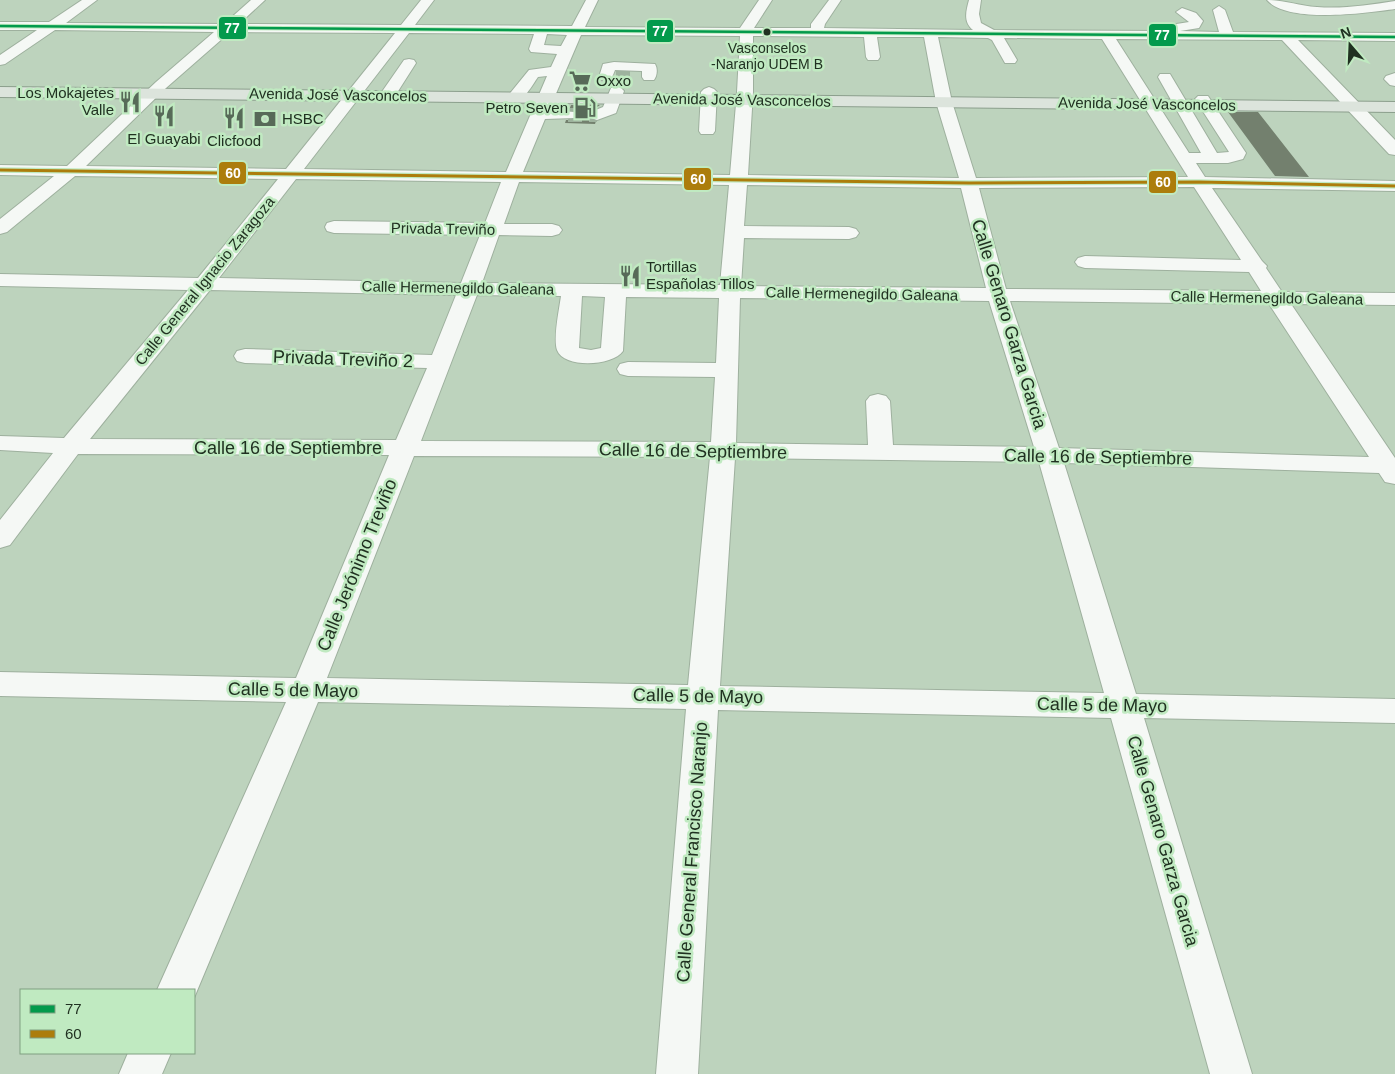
<svg xmlns="http://www.w3.org/2000/svg" width="1395" height="1074" font-family="Helvetica,sans-serif">
<rect width="100%" height="100%" fill="#bdd3bd"/>
<path fill="#73806e" d="M571,105H600L587,114L589,119L596,121L595,124L565,123L566,120H574L578,116L576,111L569,110Z
M1228,112H1258L1309,177L1275,176Z"/>
<g fill="none" stroke-linecap="round" stroke-linejoin="round">
<path stroke="#9eb39e" stroke-width="14" stroke-dasharray="14 7" stroke-linecap="butt" d="M616,77H634
M568,115H597"/>
<g stroke="#9eb09e" stroke-width="2">
<path id="minor" d="M82,0H97L66,23L224,24L251,0H265L239,24L401,25L421,0H434L415,25L572,26L586,0H598L585,27L740,28L759,0H772L754,28H811V24L829,0H841L825,24L824,28L973,30C963,22 966,11 969,0H981L979,14L981,23L994,30L1164,31L1162,29L1164,26L1189,22L1176,12L1182,8L1196,13L1203,21L1199,28L1180,31L1219,32L1213,10L1219,6L1225,10L1233,32L1395,33V41L1298,40L1395,140V155L1389,154L1282,40L1116,39L1189,153H1201L1158,77L1160,74H1170L1217,153L1229,152L1195,99L1198,96H1208L1246,153L1243,159L1228,163H1196L1205,177L1395,181V191L1212,188L1262,261L1267,266L1266,268L1282,292L1395,293V305L1291,304L1395,458V484L1385,482L1379,473L1064,463L1136,694L1395,699V723L1144,718L1252,1074H1210L1111,718L718,710L698,1074H656L686,709L318,702L194,998V990H157L286,702L0,696V672L296,678L389,455L78,454L10,545L0,548V520L53,453L0,450V436L64,438L188,290L0,286V274L198,278L278,179L75,176L7,232L0,234V219L54,176L0,175V165L67,166L156,82L214,32L55,30L5,64L0,65V55L37,30H0V22H49ZM230,32L395,33L286,169L86,166L166,88ZM409,33L534,34L529,49L531,52L557,54L551,67L529,70L507,97L510,100C523,104 531,87 538,77L547,76L506,172L304,169ZM547,34L567,35L561,46L544,45ZM581,35L740,36L737,92L730,175L523,172L545,119L574,118L576,115L574,112L549,110ZM753,36L864,37L866,57L868,60H878L880,57L877,37H924L936,102L959,178L748,175L753,92ZM938,37L988,38L992,40L1005,63H1015L1017,60L1004,38L1102,39L1188,177L976,178L952,102ZM296,179L501,182L485,223L334,221L327,223L325,227L327,231L334,233L480,235L461,283L219,278ZM519,182L729,185L720,285L482,283L499,235L552,236L559,234L562,230L559,226L552,224H504ZM747,185L961,188L986,288L741,286L744,238L849,239L856,237L859,233L856,229L849,227L744,226ZM1194,187L1241,260L1085,256L1078,258L1075,262L1078,266L1085,268L1249,272L1261,291L1006,289L979,188ZM210,290L456,295L432,355L245,349L237,351L234,356L237,361L245,363L427,368L396,440L90,439ZM477,295L561,296C559,310 553,338 557,350C564,369 613,366 623,351L626,297L719,298L716,363L628,362L620,364L617,369L620,374L628,376L715,377L711,442L421,441ZM582,296L605,297L601,348L591,350L579,348ZM740,298L989,301L1034,447L893,445L890,401L886,396L878,394L870,396L866,401L868,445L736,443ZM1010,301L1269,304L1369,457L1059,448ZM414,456L710,457L688,685L327,678ZM735,458L1039,462L1104,693L720,686Z
M1267,0C1284,0 1299,6 1317,7C1343,9 1369,5 1395,1V9C1367,13 1287,24 1267,0Z
M409,59L414,60L416,63L395,96L392,99H382L379,96L404,60Z
M614,62L655,64C658,69 657,76 654,80H644L642,77V71L615,70L611,80H601L599,77L603,64Z
M1395,73V86L1390,85L1384,79L1386,76Z
M616,86L621,88L624,91L616,113L597,120L591,118L589,115L591,112L603,107L611,88Z
M709,87L714,89L717,92L715,131L713,134H701L699,131L701,92L704,89Z
M128,1053H171L162,1074H119Z"/>
</g>
<g stroke="#8c9f8d" stroke-width="2">
<path id="major" d="M0,87L1395,102V112L0,97Z"/>
</g>
<use href="#minor" fill="#f5f8f5" fill-rule="evenodd"/>
<use href="#major" fill="#dce4dc" fill-rule="evenodd"/>
<path stroke="#c6cdc6" stroke-width="2" stroke-dasharray="0.5 2" stroke-linecap="butt" d="M302,101L318,83"/>
<g stroke="#c0eac1" stroke-width="4.5">
<path id="bus-1" d="M0,26L1395,37"/>
</g>
<g stroke="#c0eac1" stroke-width="5.5">
<path id="bus-2" d="M0,170L969,183L1199,182L1395,186"/>
</g>
<use href="#bus-1" stroke="#039a4c" stroke-width="2.5"/>
<use href="#bus-2" stroke="#ac7d0c" stroke-width="3"/>
</g>
<defs>
<g id="supermarket-bare" transform="scale(1.725)"><path d="M-6-5.5h2.5l.6 2H6L4.5 2H-2.5L-4.4-4H-6ZM-1.5 3.2a1.3 1.3 0 1 0 .1 0ZM3 3.2a1.3 1.3 0 1 0 .1 0Z" fill="#576a58" stroke="#c0eac1" stroke-width="2.5" paint-order="stroke"/></g>
<g id="restaurant-bare" transform="scale(1.725)"><path d="M-5-6h1v4h1v-4h1v4h1v-4h1v5L-1.5 .5V6h-2V.5L-5-1ZM5-6V6H3V1.5H1.5Q1.5-4 5-6Z" fill="#576a58" stroke="#c0eac1" stroke-width="2.5" paint-order="stroke"/></g>
<g id="fuel-bare" transform="scale(1.725)"><path d="M-5.5-6h7V0h2V4h1.3V-2.5L3-4.5l.8-.8L6-3V5H2.5V1h-1V6h-7ZM-4.2-4.7v3.2H.2V-4.7Z" fill="#576a58" stroke="#c0eac1" stroke-width="2.5" paint-order="stroke"/></g>
<g id="bank-bare" transform="scale(1.725)"><path d="M-6-4H6V4H-6ZM0-2.3a2.3 2.3 0 1 0 0 4.6a2.3 2.3 0 1 0 0-4.6Z" fill="#576a58" stroke="#c0eac1" stroke-width="2.5" paint-order="stroke"/></g>
</defs>
<g fill-rule="evenodd">
<use href="#supermarket-bare" x="580" y="81"/>
<use href="#restaurant-bare" x="130" y="102"/>
<use href="#fuel-bare" x="585" y="108"/>
<use href="#restaurant-bare" x="164" y="116"/>
<use href="#restaurant-bare" x="234" y="118"/>
<use href="#bank-bare" x="265" y="119"/>
<use href="#restaurant-bare" x="630" y="276"/>
</g>
<circle fill="#203121" stroke="#c0eac1" stroke-width="2" cx="767" cy="32" r="4.5"/>
<g text-anchor="middle" stroke-width="5" stroke-linejoin="round" paint-order="stroke">
<g font-size="14" fill="#203121" stroke="#c0eac1">
<text x="767" y="53">Vasconselos<tspan x="767" dy="16">-Naranjo UDEM B</tspan></text>
</g>
<g font-size="15" fill="#203121" stroke="#c0eac1" text-anchor="start">
<text x="596" y="86">Oxxo</text>
<text x="114" y="98" text-anchor="end">Los Mokajetes<tspan x="114" dy="17">Valle</tspan></text>
<text x="568" y="113" text-anchor="end">Petro Seven</text>
<text x="282" y="124">HSBC</text>
<text x="164" y="144" text-anchor="middle">El Guayabi</text>
<text x="234" y="146" text-anchor="middle">Clicfood</text>
<text x="646" y="272">Tortillas<tspan x="646" dy="17">Españolas Tillos</tspan></text>
</g>
<g font-size="15" fill="#203121" stroke="#c0eac1">
<text transform="translate(338 95) rotate(1)" y="5">Avenida José Vasconcelos</text>
<text transform="translate(742 100) rotate(1)" y="5">Avenida José Vasconcelos</text>
<text transform="translate(1147 104) rotate(1)" y="5">Avenida José Vasconcelos</text>
<text transform="translate(443 229) rotate(1)" y="5">Privada Treviño</text>
<text transform="translate(205 281) rotate(-51)" y="5">Calle General Ignacio Zaragoza</text>
<text transform="translate(458 288) rotate(1)" y="5">Calle Hermenegildo Galeana</text>
<text transform="translate(862 294) rotate(1)" y="5">Calle Hermenegildo Galeana</text>
<text transform="translate(1267 298) rotate(1)" y="5">Calle Hermenegildo Galeana</text>
</g>
<g font-size="18" fill="#203121" stroke="#c0eac1">
<text transform="translate(1009 324) rotate(73)" y="6">Calle Genaro Garza Garcia</text>
<text transform="translate(343 359) rotate(2)" y="6">Privada Treviño 2</text>
<text x="288" y="454">Calle 16 de Septiembre</text>
<text transform="translate(693 451) rotate(1)" y="6">Calle 16 de Septiembre</text>
<text transform="translate(1098 457) rotate(1)" y="6">Calle 16 de Septiembre</text>
<text transform="translate(357 565) rotate(-68)" y="6">Calle Jerónimo Treviño</text>
<text transform="translate(293 690) rotate(1)" y="6">Calle 5 de Mayo</text>
<text transform="translate(698 696) rotate(1)" y="6">Calle 5 de Mayo</text>
<text transform="translate(1102 705) rotate(1)" y="6">Calle 5 de Mayo</text>
<text transform="translate(1163 841) rotate(74)" y="6">Calle Genaro Garza Garcia</text>
<text transform="translate(692 852) rotate(-86)" y="6">Calle General Francisco Naranjo</text>
</g>
</g>
<g stroke="#c0eac1" stroke-width="2">
<rect x="218" y="16" width="29" height="24" rx="5" fill="#039a4c"/>
<rect x="646" y="19" width="28" height="24" rx="5" fill="#039a4c"/>
<rect x="1148" y="23" width="29" height="24" rx="5" fill="#039a4c"/>
<rect x="218" y="161" width="29" height="24" rx="5" fill="#ac7d0c"/>
<rect x="683" y="167" width="29" height="24" rx="5" fill="#ac7d0c"/>
<rect x="1148" y="170" width="29" height="24" rx="5" fill="#ac7d0c"/>
</g>
<g font-size="14" text-anchor="middle" font-weight="bold" fill="#fff">
<text x="232" y="33">77</text>
<text x="660" y="36">77</text>
<text x="1162" y="40">77</text>
<text x="233" y="178">60</text>
<text x="698" y="184">60</text>
<text x="1163" y="187">60</text>
</g>
<rect x="20" y="989" width="175" height="65" fill="#c0eac1" stroke="#80a081"/>
<rect x="30" y="1005" width="25" height="8" fill="#039a4c" stroke="#80a081"/>
<text x="65" y="1014" font-size="15" fill="#203121">77</text>
<rect x="30" y="1030" width="25" height="8" fill="#ac7d0c" stroke="#80a081"/>
<text x="65" y="1039" font-size="15" fill="#203121">60</text>
<g transform="translate(1350 45) rotate(341)" stroke="#c0eac1" stroke-width="4" paint-order="stroke">
<path d="M0-4L9 19L0 12L-9 19Z" fill="#203121"/>
<text y="-8" font-size="14" font-weight="bold" text-anchor="middle" fill="#203121">N</text>
</g>
</svg>
